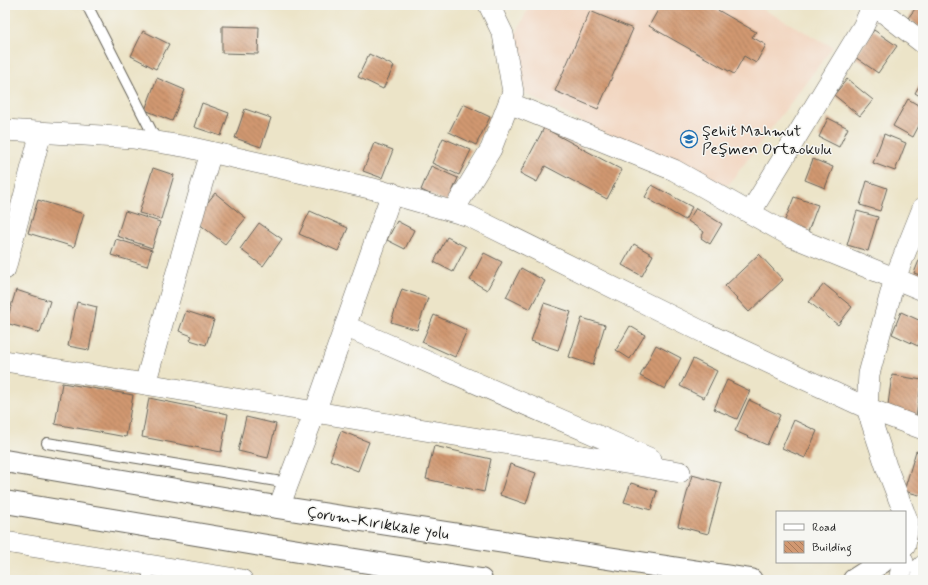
<svg xmlns="http://www.w3.org/2000/svg" width="928" height="585" font-family="Mynerve,sans-serif">
<defs>
<pattern id="building-back-hatch" width="6" height="6" patternUnits="userSpaceOnUse"><rect width="6" height="6" fill="#d19871"/><path d="M-1 5l2 2M0 0l6 6M5-1l2 2" fill="none" stroke="#a97b5c"/></pattern>
</defs>
<rect width="100%" height="100%" fill="#f6f6f2"/>
<filter id="ink" filterUnits="userSpaceOnUse"><feTurbulence type="fractalNoise" baseFrequency=".025" numOctaves="2"/><feDisplacementMap in="SourceGraphic" scale="8" xChannelSelector="R" yChannelSelector="G"/><feConvolveMatrix kernelMatrix="1 2 1 2 8 2 1 2 1" color-interpolation-filters="sRGB"/></filter>
<filter id="wash" filterUnits="userSpaceOnUse"><feTurbulence type="fractalNoise" baseFrequency=".012" numOctaves="4" result="noise"/><feDisplacementMap in="SourceGraphic" scale="16" xChannelSelector="R" yChannelSelector="G"/><feGaussianBlur stdDeviation="0.9" result="paint"/><feColorMatrix in="noise" values="0 0 0 0 0 0 0 0 0 0 0 0 0 0 0 0 0 1.4 0 .05"/><feComposite in="paint" operator="in"/></filter>
<g filter="url(#wash)">
<rect width="100%" height="100%" fill="#ece4c8"/>
<path fill="#f2d4be" d="M530,5H755L833,47L729,184L713,187L526,94L509,48Z"/>
<g id="blocks">
<path fill="url(#building-back-hatch)" d="M650,5H709L756,32L752,37L766,45L756,63L744,56L734,74L649,26L658,10Z
M918,5H923V30L908,18Z
M590,11L633,29L598,109L555,91Z
M222,26L259,27L258,54L222,53Z
M874,30L897,46L878,73L855,57Z
M143,31L169,44L156,69L131,56Z
M369,54L394,66L383,89L358,77Z
M157,78L185,90L172,121L145,110Z
M847,79L873,100L860,116L834,95Z
M923,79V98L915,93Z
M908,99L923,108V118L913,137L893,126Z
M202,103L229,113L221,136L194,127Z
M463,104L490,117L476,145L449,132Z
M245,109L271,118L261,147L235,138Z
M828,118L848,128L839,147L819,137Z
M544,128L622,170L607,199L545,166L537,182L520,173Z
M884,134L906,143L895,171L873,163Z
M443,138L471,150L459,175L432,163Z
M374,143L393,150L382,178L363,171Z
M813,159L833,167L825,188L805,180Z
M431,166L458,178L448,202L421,190Z
M153,168L174,175L161,219L139,213Z
M867,181L887,188L880,211L860,205Z
M652,185L692,207L685,220L645,197Z
M215,193L246,218L225,244L194,220Z
M794,197L818,205L806,237L782,228Z
M38,200L84,214L74,247L28,233Z
M696,208L722,224L710,244L701,238L704,232L688,221Z
M125,211L160,222L152,248L117,236Z
M310,211L348,228L338,251L299,234Z
M857,211L878,217L868,251L847,245Z
M397,221L414,230L405,249L387,240Z
M259,223L282,239L263,266L240,249Z
M447,237L466,247L453,272L434,262Z
M116,239L152,250L147,266L111,255Z
M634,244L653,255L642,276L622,265Z
M484,253L502,262L487,290L470,280Z
M922,253L923,254V276L914,273Z
M759,254L783,280L749,312L725,286Z
M521,268L545,281L530,309L506,297Z
M824,284L852,307L838,325L809,302Z
M402,289L428,298L417,330L391,322Z
M16,290L50,301L40,333L6,323Z
M77,302L97,307L89,350L68,346Z
M544,303L571,312L558,350L531,341Z
M186,311L214,320L206,345L190,340L192,336L179,331Z
M901,312L923,322V334L918,346L892,334Z
M434,315L467,330L455,357L422,342Z
M582,318L605,325L593,365L569,357Z
M630,326L645,335L630,359L616,350Z
M656,345L681,358L665,389L640,376Z
M693,359L717,371L704,398L680,386Z
M892,375L922,380L916,417L887,412Z
M727,380L750,391L737,419L714,409Z
M62,383L133,395L126,437L55,424Z
M149,398L228,414L221,452L142,437Z
M749,400L780,415L767,445L735,431Z
M246,417L276,424L268,458L238,451Z
M794,420L817,431L805,458L782,448Z
M341,431L369,442L358,471L330,460Z
M434,446L491,459L484,492L426,479Z
M916,451L923,454V496L904,491Z
M510,464L536,473L526,504L500,495Z
M692,475L722,483L708,534L678,526Z
M631,483L657,491L651,510L624,502Z"/>
</g>
</g>
<g filter="url(#ink)">
<use href="#blocks" fill-opacity="0" stroke="#656258" stroke-width="1"/>
<g fill="none" stroke-linecap="round" stroke-linejoin="round">
<g stroke="#656258" stroke-width="12">
<path id="lane" d="M87,5L157,142
M47,443L288,483
M147,580L150,565"/>
</g>
<g stroke="#656258" stroke-width="22">
<path id="street" d="M874,5L923,43
M509,103L674,170L791,236L923,290
M5,130L133,138L188,147L374,189L469,216L705,333L867,408L923,429
M453,211L491,149L513,92L503,34L489,5
M750,213L863,27L873,5
M5,269L41,132
M345,326L651,459
M5,361L680,472
M145,384L211,152
M279,507L315,412L392,193
M904,512L886,466L867,408L869,374L895,278L923,208
M905,514L908,522L905,546
M5,542L242,580
M899,580L903,562
M921,580L923,566"/>
</g>
<g stroke="#656258" stroke-width="24">
<path id="highway" d="M5,461L264,505L751,580
M5,502L261,545L481,580
M854,580L882,562"/>
</g>
<use href="#lane" stroke="#fff" stroke-width="10"/>
<use href="#street" stroke="#fff" stroke-width="21"/>
<use href="#highway" stroke="#fff" stroke-width="22"/>
</g>
</g>
<defs>
<g id="school-ring" transform="scale(0.9)"><circle r="9.5" fill="#f6f6f2" stroke="#1f6fb2" stroke-width="1.5"/><path d="M0-5L7-2L0 1L-7-2ZM-4 1L0 2.5L4 1V4Q0 6-4 4Z" fill="#1f6fb2"/></g>
</defs>
<g fill-rule="evenodd">
<use href="#school-ring" x="689" y="139"/>
</g>
<g text-anchor="middle" stroke-width="3" stroke-linejoin="round" paint-order="stroke">
<g font-size="16" fill="#1c1c1c" stroke="#f6f6f2" text-anchor="start">
<text x="702" y="136">Şehit Mahmut<tspan x="702" dy="18">Peşmen Ortaokulu</tspan></text>
</g>
<g font-size="16" fill="#1c1c1c" stroke="#f6f6f2">
<text transform="translate(378 522) rotate(9)" y="6">Çorum-Kırıkkale yolu</text>
</g>
</g>
<rect width="928" height="585" fill="none" stroke="#f6f6f2" stroke-width="20"/>
<rect x="776" y="511" width="130" height="52" fill="#f6f6f2" stroke="#9f9f9c"/>
<rect x="784" y="524" width="20" height="6" fill="#ffffff" stroke="#9f9f9c"/>
<text x="812" y="531" font-size="12" fill="#1c1c1c">Road</text>
<rect x="784" y="541" width="20" height="12" fill="url(#building-back-hatch)" stroke="#9f9f9c"/>
<text x="812" y="551" font-size="12" fill="#1c1c1c">Building</text>
</svg>
